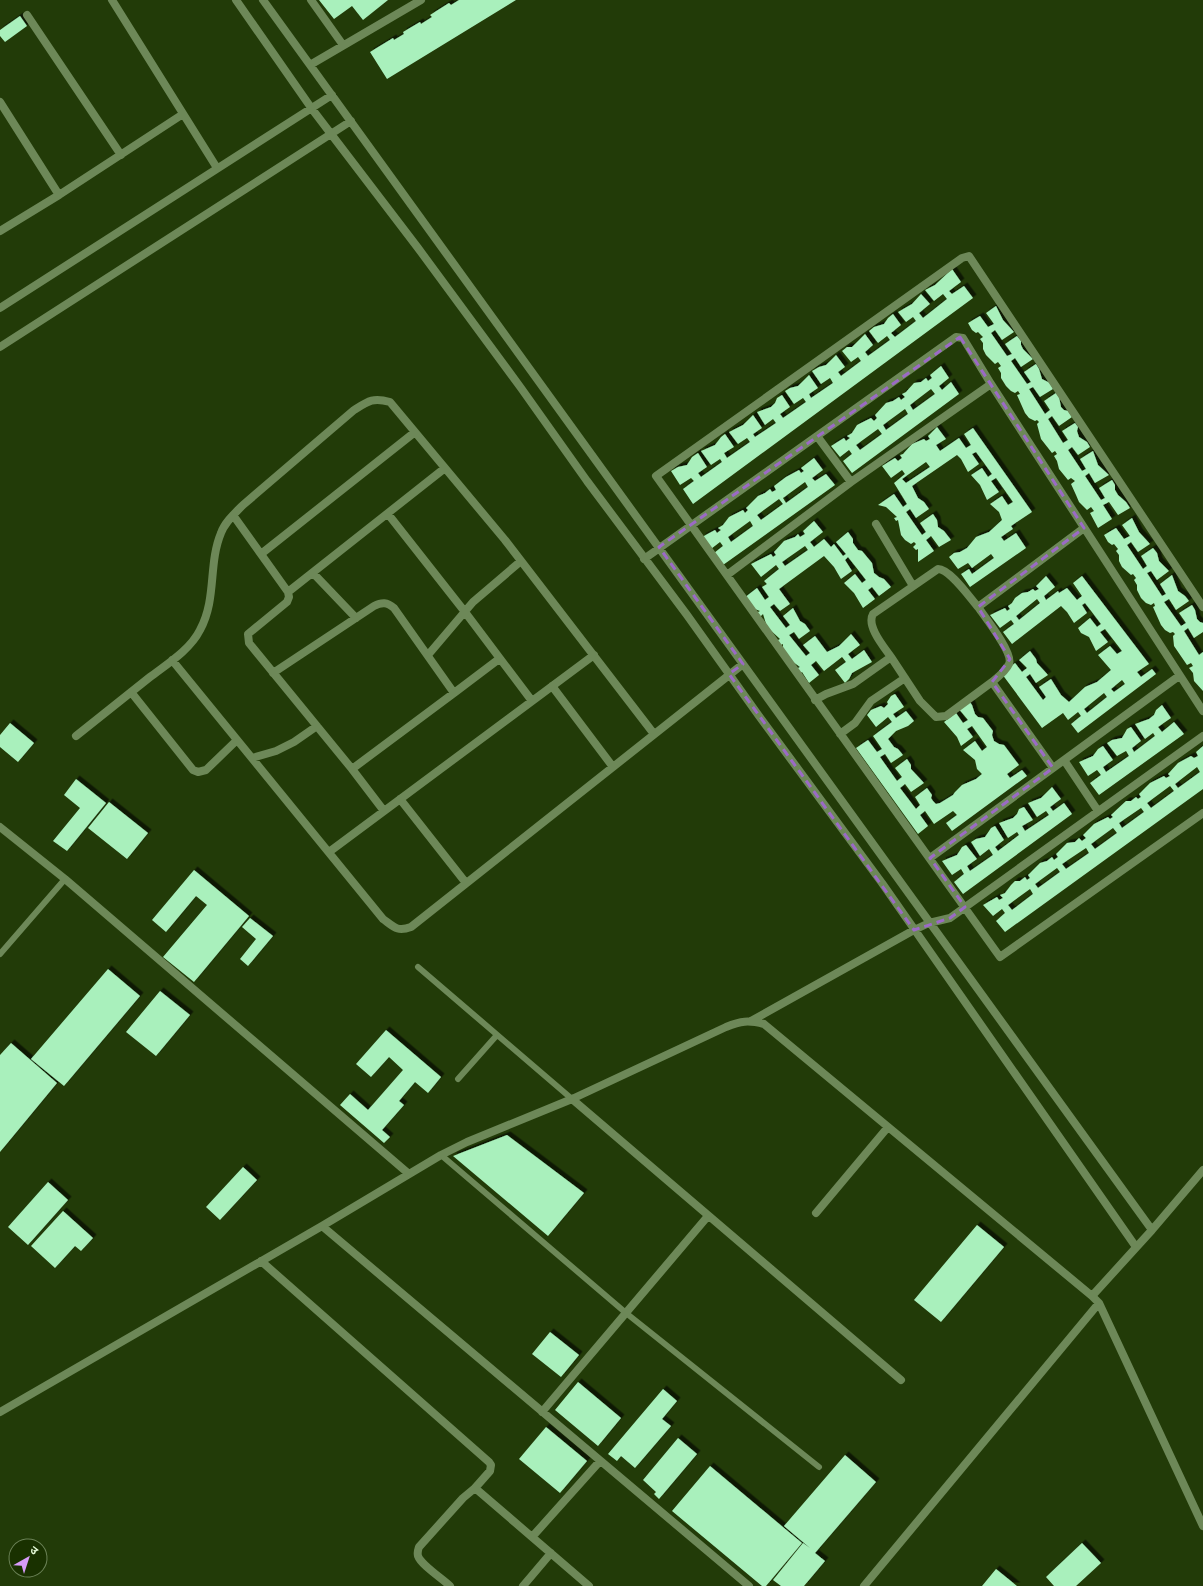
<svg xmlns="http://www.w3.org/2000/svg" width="1203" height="1586" font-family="Ubuntu,'Noto Sans Devanagari',sans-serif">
<defs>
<filter id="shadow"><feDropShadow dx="3.5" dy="-3.5" stdDeviation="0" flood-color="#0009"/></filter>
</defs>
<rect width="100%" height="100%" fill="#223b08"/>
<path fill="#a9f0bc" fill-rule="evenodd" filter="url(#shadow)" d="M319,0H388L363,20L352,6L334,19Z
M459,0H516L387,79L370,52L393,38L394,40L404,34L403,32L420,22L421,24L432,17L430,15L449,3L451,5Z
M20,16L27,26L5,42L0,36V30Z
M952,269L961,282L949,291L952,294L964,286L973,298L693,504L683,489L694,481L691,478L680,485L671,471L678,467L687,465L692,457L698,453L707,467L698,473L701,477L722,462L720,459L711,465L701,451L715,445L721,437L725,434L734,447L724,453L727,458L750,442L747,438L738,444L729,432L743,425L753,415L762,428L753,434L755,437L776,423L773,419L765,425L757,412L771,407L775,403L777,398L782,395L790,407L780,414L783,418L806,402L803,398L794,404L785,391L790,388L798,386L809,375L818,388L809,394L811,398L833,383L830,378L821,384L812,371L819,367L826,365L836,355L845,367L838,372L841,376L861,361L858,357L851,362L842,351L847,347H852L865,334L873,345L865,352L868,356L890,340L887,336L878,343L869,331L874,327L884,324L888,318L893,314L901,325L891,333L895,337L916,321L913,317L906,322L898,312L912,304L921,294L930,304L919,313L923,318L947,299L943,294L934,301L925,290L935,285Z
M996,306L1003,320L1014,332L1002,340L995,330L991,333L1007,356L1012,354L1005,344L1017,336L1021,341V345L1023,349L1033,359L1021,367L1015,358L1011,361L1027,384L1031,382L1024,372L1036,364L1039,369L1042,379L1050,383L1053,389L1040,397L1033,387L1029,389L1045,414L1050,410L1044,401L1056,393L1059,397L1061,407L1064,410L1068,411L1072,417L1059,426L1052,416L1048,419L1063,443L1068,440L1062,431L1075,423L1078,427L1077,431L1079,437L1087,442L1090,447L1078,455L1072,447L1068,450L1082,471L1086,469L1080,459L1093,451L1098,465L1109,475L1095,483L1089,473L1085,476L1101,500L1105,498L1099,488L1112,480L1115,485V490L1118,495L1126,502L1130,508L1118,515L1109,502L1103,505L1112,519L1098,528L1090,513L1094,511L1091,507L1087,510L1079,502L1076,495L1071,484L1075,481L1071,478L1068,480L1059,469L1057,461L1054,456L1057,454L1055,451L1052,453L1041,439L1037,424L1039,422L1037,420L1035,421L1029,418L1025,413L1017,395L1020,394L1018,391L1015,393L1011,391L1006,386L1001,378V373L998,368L1001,366L998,362L995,364L986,355L983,349V343L980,339L983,337L978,332L976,333L972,330L968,323L980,316L988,327L994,324L986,313Z
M941,366L949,378L939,386L942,390L951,382L959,394L852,473L843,461L852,454L849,450L840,457L831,446L844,438L846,441L850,438L847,436L852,433L857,425L871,418L874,421L877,418L875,415L886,403L893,401L899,397L901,400L905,397L902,394L906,392L914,383L921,382L926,378L928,381L932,378L930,375ZM931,389L935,394L913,410L910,405ZM905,409L908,414L886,430L883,425ZM878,429L882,434L860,450L856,445Z
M937,427L946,439L936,445L940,451L959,438L966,448L971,445L964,434L973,428L1032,512L1011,526L1013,529L1001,537L1004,541L1016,533L1026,548L970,587L961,574L969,569L972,574L994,558L991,554L972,568L968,563L958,569L949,557L954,553L960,552L967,548L976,537L989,532L1002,520L999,512L990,504L1002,496L1008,505L1013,502L996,478L991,481L999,492L987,500L980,485L971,475L982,468L988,477L992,474L976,452L972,454L979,464L968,472L961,459L957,455L912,486L918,498L924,502L929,509L916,518L910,509L906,512L922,535L926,532L920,523L933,514L937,520L938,527L944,531L951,540L939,547L931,536L926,540L934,551L918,562V549L916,550L913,547L916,544L914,542L911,544L905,540L901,535L898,520L896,521L894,518L897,517L886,507L878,505L894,494L903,507L907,504L894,483L905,474L902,470L891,478L882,466L895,458L898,461L902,458L900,455L903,454L912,444L924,439L926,441L930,439L928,436ZM926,462L930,467L906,483L902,479Z
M814,458L823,470L812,478L815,481L826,474L835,485L723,565L714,553L723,546L720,542L711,549L702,537L715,530L717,533L721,530L718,528L723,525L729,517L743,510L745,513L748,510L746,508L758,496L765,493L770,489L772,492L776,490L774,486L786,477L799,470L801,473L804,471L801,468ZM805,482L808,487L786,503L783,498ZM779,499L783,504L761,520L757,515ZM750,521L753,526L731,542L728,537Z
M1132,518L1139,532L1150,544L1138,552L1131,542L1127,545L1143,569L1147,566L1141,556L1153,548L1157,553L1159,561L1169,571L1157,580L1151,571L1147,573L1162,596L1166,594L1160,584L1172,575L1178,591L1185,596L1189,601L1176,610L1169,599L1164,602L1181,626L1186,623L1179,613L1192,605L1195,610L1197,619L1200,622L1203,623V632L1194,638L1188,628L1184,631L1199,655L1203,652V691L1194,681L1193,673L1189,668L1193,666L1191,663L1187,665L1174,646L1173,636L1175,634L1173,632L1170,633L1165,630L1161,625L1153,607L1155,606L1154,603L1151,605L1146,603L1141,598L1137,590V585L1134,580L1136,578L1133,574L1131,575L1122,567L1119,561V555L1116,551L1118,549L1114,544L1112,545L1108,542L1104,535L1116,528L1124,539L1130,536L1122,525Z
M814,521L823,532L810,542L814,547L824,539L831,547L834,544L843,556L846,554L836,542L848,532L853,539V543L858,550L862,551L872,563L874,573L879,577L884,579L891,587L879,596L872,587L868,590L875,599L863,608L854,593L844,583L855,574L862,583L866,580L848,557L845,560L852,571L841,579L834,567L824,556L779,589L790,604L780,611L774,604L770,607L786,628L790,625L783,616L793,608L800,621L805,624L810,631L799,639L794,632L789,635L806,656L810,653L803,645L815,636L827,652L839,646L851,634L860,645L848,654L852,659L864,650L872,662L852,673L849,679L845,683L835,670L846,662L842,657L824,671L816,661L811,665L819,675L809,683L802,672L798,675L794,670L800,667L793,662L783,651V644L779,646L776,641L780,639L767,627L763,614L759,618L756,613L760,611L752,608L744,598L757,588L765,600L769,597L762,587L767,584L764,581L779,569L776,565L761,577L751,564L771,554L773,557L776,555L774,552L784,541L795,537L798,534L800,537L805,534L803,531ZM805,546L808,550L785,566L782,562Z
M1046,576L1055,587L1044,596L1046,600L1058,591L1059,593L1067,588L1077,600L1082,596L1073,583L1082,576L1149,664L1137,672L1141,677L1152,669L1156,674L1078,733L1071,724L1081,716L1078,712L1068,720L1063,713L1042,728L1002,674L1015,663L1022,672L1027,668L1019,660L1030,651L1036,659L1037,663L1048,675L1036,683L1030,674L1026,677L1043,700L1046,697L1039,687L1051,679L1061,695L1069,702L1085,687L1097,682L1111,670L1098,655L1110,646L1117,654L1122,651L1105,629L1100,632L1108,642L1096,651L1089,637L1081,633L1078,628L1090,618L1097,627L1101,624L1085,603L1082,605L1087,613L1074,623L1067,612L1061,606L1012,644L1003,632L1014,624L1011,620L1000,628L990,615L1005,608L1007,611L1010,609L1008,606L1012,603L1015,598L1022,593L1028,592L1033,589L1035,591L1039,589L1036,586ZM1037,599L1040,603L1019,620L1016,616ZM1122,680L1125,684L1114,692L1111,689ZM1104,693L1107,697L1087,713L1084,709Z
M895,694L904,707L893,714L896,718L906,711L914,721L908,726L896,731L888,739L894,747L898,749L903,755L891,763L885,754L880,757L897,781L902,777L895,768L907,759L911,765V769L924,783L911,792L905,784L900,788L916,809L920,805L915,797L927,788L932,795L931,798L933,801L936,804L940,803L953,795L955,792L962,785L976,779L982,774L977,769L975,760L963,750L975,741L982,751L987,747L972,726L967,729L973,737L961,746L957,737L944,722L956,713L963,723L968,720L958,708L969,701L972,705L975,714L978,717L983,718L993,731L992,735L994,741L999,744L1004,745L1019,765L1007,774L1010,778L1022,770L1027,776L952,831L946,823L957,815L953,811L934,824L925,811L920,815L928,826L918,834L856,748L868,740L877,752L882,749L873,736L892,722L888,717L876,727L867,715L871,710L881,706L884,708L888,704L887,702L891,696Z
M1162,705L1171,718L1158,727L1162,732L1174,722L1184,734L1099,795L1090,783L1101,775L1097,770L1088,776L1079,762L1093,756L1098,749L1103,746L1113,760L1103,767L1106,772L1129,756L1126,751L1117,756L1107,743L1112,740L1122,738L1127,729L1131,727L1141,741L1132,748L1134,752L1155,736L1153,733L1145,739L1135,724L1149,719L1154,715L1156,710Z
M10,723L34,743L18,762L0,747V735Z
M1203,746V789L1005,932L996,921L1005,913L1002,909L993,916L983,905L997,897L999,900L1003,898L1000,895L1005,893L1011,885L1015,881H1020L1025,877L1027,880L1030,878L1028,875L1040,863L1047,861L1052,857L1054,860L1058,857L1056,854L1067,843L1075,842L1079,838L1082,841L1086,838L1083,835L1094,824L1108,817L1110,819L1113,817L1111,815L1126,801H1131L1136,797L1138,799L1141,797L1139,794L1150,783L1164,776L1166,778L1170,776L1168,774L1178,763L1191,756L1194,758L1198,756L1196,752ZM1197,767L1200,772L1178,788L1175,784ZM1170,786L1174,791L1151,808L1147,803ZM1141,808L1144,812L1122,828L1119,823ZM1113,828L1117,833L1095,849L1091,844ZM1086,848L1089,853L1066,869L1062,864ZM1057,868L1060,872L1038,888L1035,884ZM1030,889L1033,894L1012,910L1008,905Z
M76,779L106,803L67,851L53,841L80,808L64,795Z
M1052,787L1061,799L1050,807L1053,811L1064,803L1072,814L963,894L954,882L964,874L961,869L952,875L942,861L957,855L962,847L966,845L977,859L967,866L970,871L993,855L989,849L980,856L971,842L976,839L985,837L991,828L995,826L1004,840L995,847L998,851L1019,835L1017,832L1008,838L999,823L1013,818L1017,814L1019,809L1024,807L1033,820L1022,826L1025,831L1049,815L1046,811L1037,817L1028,803L1041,798Z
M109,802L148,833L127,859L88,828Z
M194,870L249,916L194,982L163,957L207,905L196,896L166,932L152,920Z
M250,918L273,936L248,966L240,959L256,939L242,927Z
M108,969L140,996L64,1086L31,1059Z
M160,991L190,1015L156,1056L126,1032Z
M386,1030L441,1077L428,1093L415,1082L399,1101L404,1105L382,1130L390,1137L384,1143L340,1105L350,1094L368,1110L403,1070L389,1057L371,1077L356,1064Z
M11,1043L57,1083L0,1152V1055Z
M507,1135L584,1193L548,1236L453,1156Z
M243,1167L257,1180L220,1220L206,1207Z
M48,1182L68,1200L28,1245L8,1227Z
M63,1211L93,1238L81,1251L75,1246L55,1268L31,1246Z
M977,1225L1004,1247L941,1322L914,1300Z
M550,1332L579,1355L561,1377L532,1354Z
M578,1382L621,1418L598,1446L555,1410Z
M663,1389L677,1401L662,1419L671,1426L635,1468L621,1456L617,1461L608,1454Z
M546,1427L587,1461L560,1493L519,1459Z
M678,1438L697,1454L659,1499L654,1494L656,1492L643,1480Z
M845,1455L876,1482L815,1553L825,1561L804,1586H781L773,1580L803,1543L810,1548L784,1526Z
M710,1466L802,1543L766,1586H762L672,1511Z
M1082,1543L1101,1563L1076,1586H1054L1046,1577Z
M996,1569L1017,1586H982Z"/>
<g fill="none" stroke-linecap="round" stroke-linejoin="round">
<path stroke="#6d8858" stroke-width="6" d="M0,954L65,879
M418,967L572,1099
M458,1079L497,1035
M441,1155L626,1313L819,1467"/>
<path stroke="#6d8858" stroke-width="8" d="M112,0L217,168
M236,0L312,109L418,248L521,388L587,481L687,615L759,716L882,883L1136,1247
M263,0L1152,1230
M311,0L343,45
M27,15L121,155
M310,65L421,0
M0,102L59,195
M0,231L59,195L183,114
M0,308L332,95
M0,347L351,121
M817,436L851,482
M388,514L465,612L532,701
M233,515L288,592L289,597L287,602L248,634L249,643L352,769L384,811
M876,524L913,586
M261,554L415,432
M644,559L956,337L963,338L991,384L1203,711
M313,573L356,618
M727,575L851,482L991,384
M288,592L445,468
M978,607C985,617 1014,654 1009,664C1006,671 998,677 992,682
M1203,607L969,256L962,258L656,476L1000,957L1203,813
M428,655L473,602L521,561
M891,657L920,701L936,717L946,716L992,682L1053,768
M172,660L383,919C394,927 397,932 411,927L743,664
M273,673L374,606C382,602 387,602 394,608L454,693L499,659
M552,686L613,767
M131,692L193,770L198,772L206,770L237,740
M815,700L826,694L853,684L891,657C884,647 866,626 873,614L938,569C950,569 970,598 978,607L1084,528
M840,734L855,723L871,701L905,678
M76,736C101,716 125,697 150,677C167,664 190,650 200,630C217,599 208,564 221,533C225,522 235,513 243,505L354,410C368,401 373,397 390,402L505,540L654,734
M252,758L276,751L294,742L317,726
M1064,760L1098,811
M352,769L454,693
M400,799L466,883
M0,827L65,879L409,1174
M329,852L594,655
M930,858L1179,676
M751,1021L914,930L929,923L950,918L1203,736
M572,1099L901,1380
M816,1213L888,1127
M322,1226L749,1586
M261,1261L489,1462L491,1465L490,1471L475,1488L589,1586
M1092,1296L1152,1230L1203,1170
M0,1412L322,1226L441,1155L467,1142L572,1099L726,1027C741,1021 748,1020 764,1024L1092,1296L1099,1303L1203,1526
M542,1412L708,1216
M532,1537L600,1461
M450,1586C443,1579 421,1565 418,1556C417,1552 418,1550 419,1547L463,1498L475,1488
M523,1586L551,1553
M864,1586L1099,1303"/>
</g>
<path fill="none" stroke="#9b6ac6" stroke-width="3" stroke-dasharray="8 5" stroke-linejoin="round" d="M960,337L1084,528L978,607L1010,659L992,682L1053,768L930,858L965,907L950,918L914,930L729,674L743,664L659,547Z"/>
<g transform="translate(28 1558) rotate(39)"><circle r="19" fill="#193100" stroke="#6b8256"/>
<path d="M0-3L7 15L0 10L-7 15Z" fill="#d79bf9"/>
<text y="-6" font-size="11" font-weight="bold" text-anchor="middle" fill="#e6fbd8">उ</text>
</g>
</svg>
